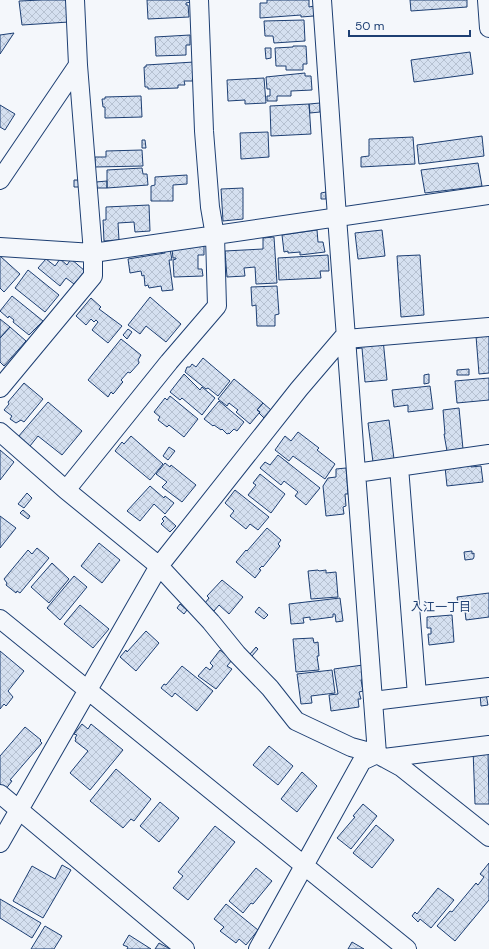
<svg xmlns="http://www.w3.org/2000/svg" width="489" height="949" font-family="'DM Sans','Noto Sans JP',sans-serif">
<defs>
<pattern id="building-cross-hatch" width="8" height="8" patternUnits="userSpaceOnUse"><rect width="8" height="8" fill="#d5e0f0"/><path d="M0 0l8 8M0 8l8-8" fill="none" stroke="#b6c1d1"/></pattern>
</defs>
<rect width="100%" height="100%" fill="#f4f7fb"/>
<path fill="url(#building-cross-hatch)" stroke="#1d3f73" d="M42,0H67L69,22L22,25L19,1Z
M147,0H191V2L186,3V5H188L189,17L148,19Z
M267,0H309V7L314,6V16L301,17V15L260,18V3H267Z
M410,0H467V7L411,11Z
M304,20L305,41L274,43L273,36H265L264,21Z
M14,33L0,54V35Z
M190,35V45H186V55L156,56L155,37Z
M293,46H306L307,64H303V70H286V66H276L275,48L293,47Z
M265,48H271V58L266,59Z
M470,52L473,74L414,82L411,60Z
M194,62L195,81H184L185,85H178V88L148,89V87H145L144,67H146V65Z
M305,73V76H311L312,90L291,91V96H277V101H267V96H270V89H267L266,77Z
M264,78L266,103L245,104V100L228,101L227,80Z
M141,96L142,117L105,118V107H103L102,99H105V97Z
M320,103V112L310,113L309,104Z
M309,104L311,134L271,136L270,106Z
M0,105L15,114L5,130L0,127Z
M268,132L269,157L241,159L240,133Z
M482,136L484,156L419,164L417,145Z
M413,137L415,164L361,167V157L369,156V139Z
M142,140H145L146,148H142Z
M142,150L143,166L95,167V157H106V151Z
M478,163L482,186L425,193L421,170Z
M142,168L143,174H147L148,185L107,188V170Z
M187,175V184L173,185V201H151V186L155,185V177Z
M74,180H79L80,187H74Z
M107,181V188H97L96,182Z
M243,188V219L223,221L221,189Z
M326,192V199H321V193Z
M149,205L150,231L135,232L134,222L118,223L119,240L104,241L103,220H106V207Z
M317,230L318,242H323L325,252L300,255V252L288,253V251L284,252L282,235Z
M382,230L385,256L358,259L355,233Z
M274,237L277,283L256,284L255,267L244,268L245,276L227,277L225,251L263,249V238Z
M204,246V255H198V269H202L203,276L174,277L173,260L176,259V258H173L172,249Z
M170,249L172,260H169L173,290L162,291L161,286L149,288L148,285L145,286L144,275L142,276L141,271L130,273L128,259L165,253L164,250Z
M328,255L329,271H320L321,278L279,280L278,258Z
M420,255L424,315L401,317L397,256Z
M0,256L20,274L4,292L0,288Z
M46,259L55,266L60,259L67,265L71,259L85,271L74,284L66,278L60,286L38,268Z
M28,270L59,295L45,312L15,288Z
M277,286L279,314L275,315V326H257L256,305L252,306L251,287Z
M12,296L43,321L29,335L13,322L14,320L9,316L8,318L0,311Z
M150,297L181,324L166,342L146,326L140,334L128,325Z
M91,298L101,307L99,309L122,326L108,343L92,330L98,322L96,320L94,322L91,319L86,325L76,316Z
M0,319L10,327L0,338Z
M10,327L26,341L4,366L0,362V338Z
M128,329L132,332L127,339L123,335Z
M489,332V373L479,374L476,336Z
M121,339L141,355L138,360L139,362V363L131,372L130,373L128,372L121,380L123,382L122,383L114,393L113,394L111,392L108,397L88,380Z
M383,339L387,380L365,382L362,348L354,349L353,342Z
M203,358L230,381L218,396L208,388L206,389L185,372L187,367H190L192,364L196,367Z
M469,369V375H457V370Z
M184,374L200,390L202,387L215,398L202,415L182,398L180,400L170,392Z
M429,374V383L424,384V375Z
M489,378V400L457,403L455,381Z
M234,379L263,403L257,410L260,412L250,424L236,412L238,410L229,403L227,406L218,399Z
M24,383L43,399L24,422L21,420L16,423L10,419L12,416L4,410L9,404L8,402Z
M430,386L433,409L408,412V405L394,407L392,390Z
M170,396L198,419L184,437L169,425L167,427L158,420L160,417L154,412L165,398L167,400Z
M219,401L244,422L237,431L234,429L229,434V433L227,434L222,429L221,430L214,425L213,426L204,419Z
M48,402L82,431L62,455L38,436L30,446L18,437Z
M263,403L271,410L264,418L259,413L260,412L257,410Z
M459,408L463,449L447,451L444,434H445L443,410Z
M389,420L394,459L373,462L368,423Z
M298,432L319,448L317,450L335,464L325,479L293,456L289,461L275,450L285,436L291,441Z
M131,436L163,464L150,480L115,451L122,442L124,444Z
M169,447L175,451L168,460L163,456Z
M0,450L14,462L0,480Z
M278,455L320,488L306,505L295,496L298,492L284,481L281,485L260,468L265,462L270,465Z
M165,463L170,467L171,465L196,485L182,502L162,487L167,482L156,474Z
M471,465V467L481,466L483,482L447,486L445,467Z
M346,468L348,494H345L346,506L343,507L344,514L326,516L323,486L328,478L336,477V469Z
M260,474L285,494L271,513L248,495L256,485L253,483Z
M150,486L164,498L165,496L174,503L165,514L154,504L140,521L127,511Z
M235,490L269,517L258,530L250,524L246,529L230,516L234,511L225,503Z
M27,493L32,498L24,508L18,504Z
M23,510L30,516L28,519L20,513Z
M0,516L16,528L0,548Z
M165,516L176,526L170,532L161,524L164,521L162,519Z
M267,528L281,540L278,544L280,546L263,567L262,566L259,569L261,570L255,578L236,562L246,550L247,551Z
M99,543L120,560L102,583L81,566Z
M37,548L49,558L20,593L17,591L16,593L6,585L7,583L4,579L28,550L32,554Z
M472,551V554L474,553V557L473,559L465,560L464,552Z
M52,563L69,579L49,603L31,587Z
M318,570L319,571L326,570V573L336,572L338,597L311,599L308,571Z
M74,576L87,587L60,620L47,608Z
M222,580L243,597L229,614L219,605L214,611L205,603L209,598L207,596Z
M489,593V617L466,620L464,602L458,603L457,597Z
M340,598L343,621L336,622L335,614H333V617L310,620V617L303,618L304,623L291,624L289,604Z
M180,604L187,610L184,614L177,608Z
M80,605L109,629L93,648L64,624Z
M259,607L268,615L264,619L255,612Z
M452,615L454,642L429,645L428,634H431V628H427V617Z
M146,631L159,643L136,671L120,657L126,650L127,652Z
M313,638L314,643L318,642L319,656H317L319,670L296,672L293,639Z
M256,647L258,649L252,656L250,654Z
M220,650L232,660L227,666L232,669L216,689L198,676L206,667L210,670L213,666L210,663Z
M0,651L24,671L8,691L13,697L6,706L4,704L0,709Z
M363,665L365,679L361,680L363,691L359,692L361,699H358L359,707L331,711L329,695L338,694L334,669Z
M182,666L213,691L197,711L175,693L172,697L161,688L164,684L166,685Z
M332,670L335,693L311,696L312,703L301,704L297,674Z
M480,694H486L488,705L481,706Z
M82,724L88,729L91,724L123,750L90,790L70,773L88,751L75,741L76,739L75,738L77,735L74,734Z
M25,727L41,740L40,741L42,743L10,780L12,781L5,790L0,786V756Z
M269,746L293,766L278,785L253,765Z
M473,749H488L489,804H475Z
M116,769L151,799L134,821L131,819L123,828L90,801Z
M302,772L317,786L297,812L281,799Z
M160,802L179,818L159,842L140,826Z
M363,804L377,816L351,849L337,838L355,817L353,816Z
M376,825L394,840L372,868L353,853Z
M215,826L235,842L188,900L173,888L183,876L178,872Z
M489,863V900L455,941L437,926L450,911L452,912L476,883L478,885L484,877L480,874Z
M62,865L71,870L43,918L13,901L32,866L55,879Z
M256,868L272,881L253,904L251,903L243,913L229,901Z
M438,888L454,900L431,928L420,919L418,922L412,916L415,912L417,914Z
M0,899L41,923L32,938L0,918Z
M226,904L258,930L246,945L239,939L236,943L220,931L224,927L214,919Z
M45,926L62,936L54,949H31Z
M129,935L151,949H127L128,947L123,945Z
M352,942L364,949H348Z
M159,943L170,949H155Z"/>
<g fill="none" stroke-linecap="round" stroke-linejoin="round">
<g stroke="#1d3f73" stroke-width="20">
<path id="minor" d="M322,0L337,217L377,754
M487,0L489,28
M0,180L78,65L75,0
M0,247L93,253L489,195
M346,339L489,327
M0,388L93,276V253L78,65
M0,432L66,490L159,566L211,622L237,654L270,688L296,721L351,747L377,754L401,767L489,837
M399,467L417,695
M356,473L489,454
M66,490L169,362L217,306L215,236L210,207L204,131L199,0
M0,619L407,949
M373,701L489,687
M384,758L489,745
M0,794L185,949
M0,843L159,566L299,389L346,334
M258,949L362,761L377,754"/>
</g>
<use href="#minor" stroke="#f4f7fb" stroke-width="18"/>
</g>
<g text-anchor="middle" stroke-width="3" stroke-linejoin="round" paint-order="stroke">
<g font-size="12" fill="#1d3f73" stroke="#f4f7fb">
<text x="441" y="611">入江一丁目</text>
</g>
</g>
<path d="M349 30v6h121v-6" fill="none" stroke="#1d3f73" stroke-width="2"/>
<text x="355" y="30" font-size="12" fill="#1d3f73" stroke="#f4f7fb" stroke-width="3" paint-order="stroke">50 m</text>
</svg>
